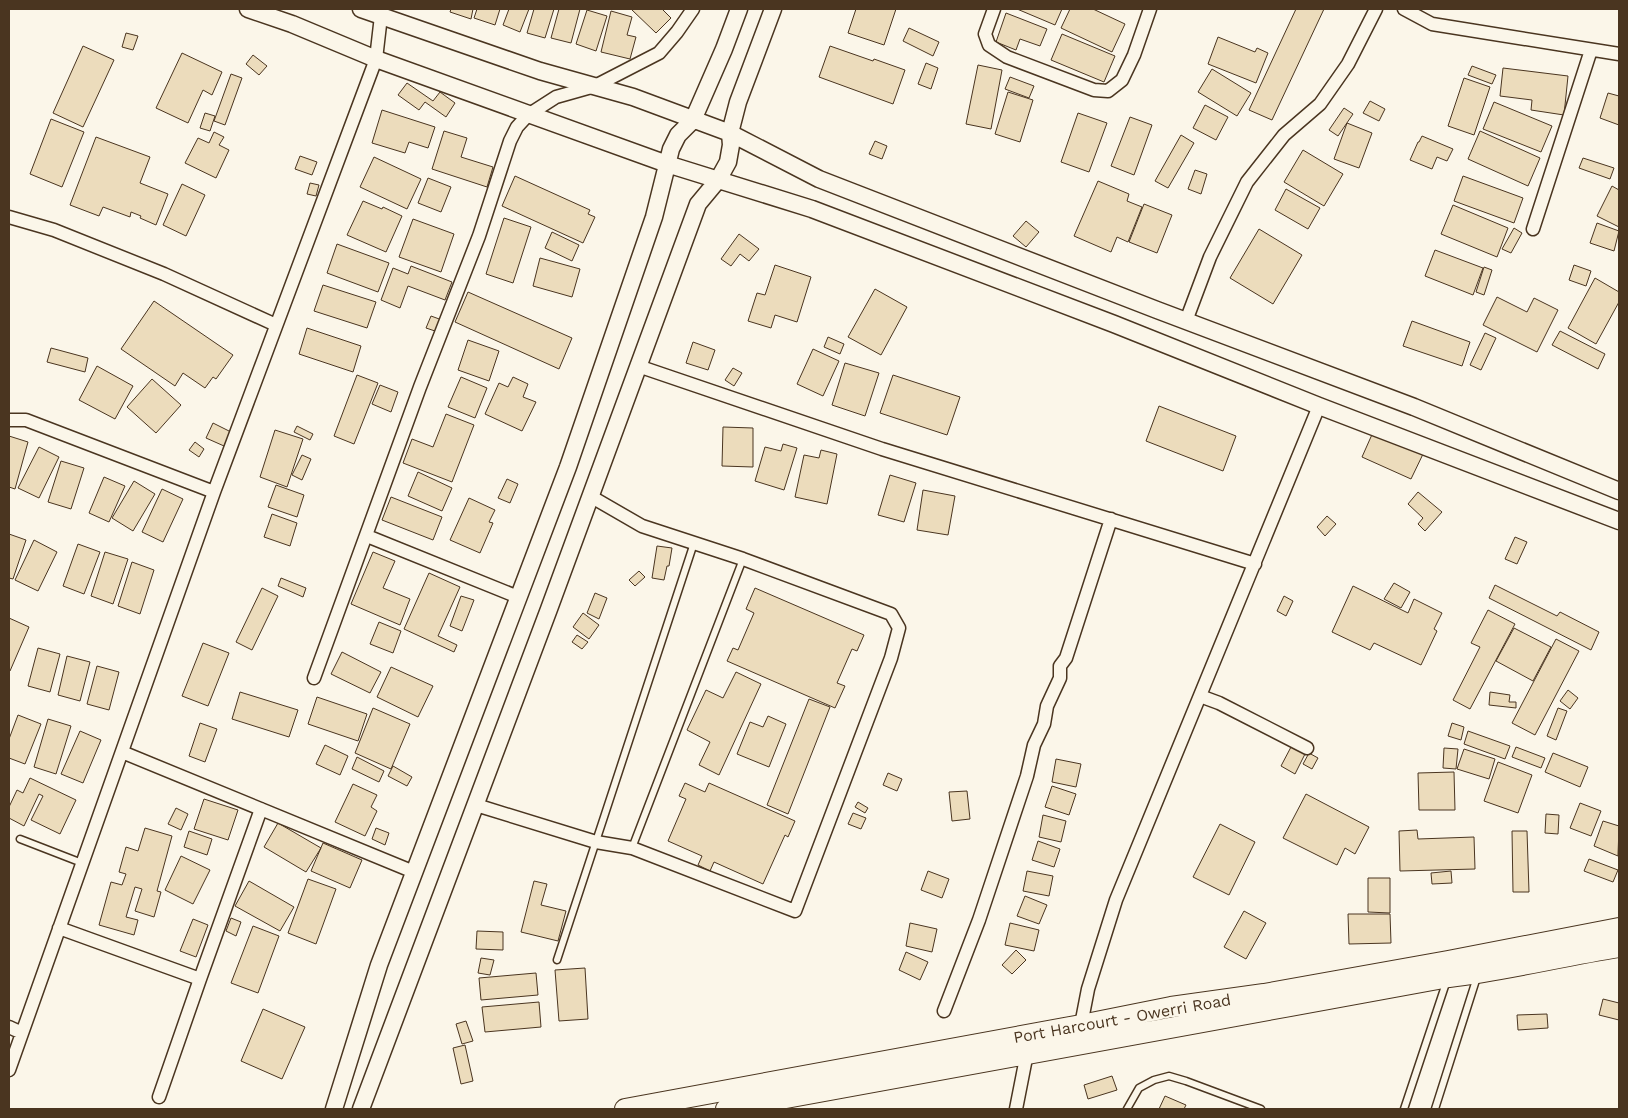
<svg xmlns="http://www.w3.org/2000/svg" width="1628" height="1118" font-family="'Work Sans',sans-serif">
<rect width="100%" height="100%" fill="#fbf6e9"/>
<path fill="#ecdcbc" stroke="#4a3520" d="M451,9H473L471,19L450,12Z
M477,9H500L495,25L474,18Z
M509,9H529L520,32L503,25Z
M534,9H554L545,38L527,33Z
M559,9H580L571,43L551,38Z
M631,9H662L671,18L656,33Z
M856,9H896L884,45L848,33Z
M1017,9H1062L1055,25Z
M1070,9H1093L1125,24L1112,52L1061,28Z
M1296,9H1324L1272,120L1249,110Z
M587,10L607,16L596,51L576,44Z
M611,11L632,17L627,35L636,37L630,59L601,52Z
M1006,13L1047,29L1040,46L1020,39L1016,50L996,42Z
M909,28L939,42L933,56L903,41Z
M126,33L138,36L133,50L122,47Z
M1062,34L1115,56L1104,82L1051,60Z
M1218,37L1255,52L1257,48L1268,53L1256,83L1208,64Z
M83,46L114,60L83,127L53,113Z
M830,46L873,61L874,59L905,70L893,104L819,77Z
M182,53L222,72L212,95L203,90L188,123L156,108Z
M253,55L267,66L259,75L246,64Z
M926,63L938,68L931,89L918,84Z
M978,65L1002,70L991,129L966,124Z
M1472,66L1496,75L1492,84L1468,75Z
M1503,68L1568,76L1564,115L1531,110L1532,100L1500,96Z
M1212,69L1251,93L1237,116L1198,92Z
M231,74L242,78L225,125L214,121Z
M1010,77L1034,86L1029,98L1005,89Z
M1464,78L1490,87L1474,135L1448,126Z
M407,83L433,101L440,92L455,103L446,117L425,102L419,110L398,95Z
M1008,92L1033,100L1020,142L995,134Z
M1608,93L1619,96V125L1600,118Z
M1370,101L1385,109L1379,121L1363,113Z
M1494,102L1552,126L1541,152L1483,129Z
M1205,105L1228,117L1216,140L1193,128Z
M1344,108L1353,114L1338,136L1329,130Z
M382,110L435,127L428,148L409,142L405,153L372,143Z
M205,113L215,116L210,131L200,128Z
M1078,113L1107,123L1089,172L1061,162Z
M1130,117L1152,125L1134,175L1111,166Z
M51,119L84,132L62,187L30,174Z
M1347,123L1372,133L1359,168L1334,159Z
M444,131L467,138L461,157L493,167L487,187L432,169Z
M1480,131L1540,158L1528,186L1468,159Z
M214,132L224,137L219,145L229,150L216,178L185,163L198,138L209,143Z
M1181,135L1194,143L1168,188L1155,181Z
M1422,136L1453,149L1447,161L1437,157L1432,169L1410,160L1418,142H1419Z
M96,137L150,157L140,183L168,194L156,225L140,218L141,216L131,212L130,217L103,207L99,216L70,205Z
M875,141L887,146L882,159L869,154Z
M1303,150L1343,174L1324,206L1284,182Z
M300,156L317,162L312,175L295,169Z
M374,157L421,179L407,209L360,187Z
M1583,158L1614,168L1610,179L1579,168Z
M1195,170L1207,174L1201,194L1188,189Z
M515,176L590,210L588,214L595,217L583,243L502,206Z
M1463,176L1523,198L1514,223L1454,201Z
M428,178L451,187L441,212L418,203Z
M1098,181L1129,194L1127,201L1142,207L1128,242L1117,237L1111,252L1074,236Z
M310,183L319,185L316,196L307,194Z
M182,184L205,195L186,236L163,225Z
M1612,186L1619,190V227L1597,216Z
M1286,189L1320,208L1308,229L1275,210Z
M363,201L382,209L383,207L402,216L386,252L347,235Z
M1144,204L1172,215L1157,253L1129,242Z
M1453,205L1508,228L1497,257L1441,234Z
M504,218L531,227L513,283L486,274Z
M413,219L454,234L441,272L399,257Z
M1026,221L1039,232L1026,247L1013,236Z
M1597,223L1619,231L1614,251L1590,243Z
M1514,228L1522,233L1511,253L1502,249Z
M1259,229L1302,255L1273,304L1230,278Z
M552,232L579,245L572,261L545,248Z
M739,234L759,249L749,261L740,254L731,266L721,259Z
M337,244L389,263L378,292L327,273Z
M1435,250L1483,268L1473,295L1425,276Z
M540,258L580,269L572,297L533,286Z
M775,265L811,277L797,322L775,315L771,328L748,321L757,293L765,295Z
M1574,265L1591,271L1586,286L1569,280Z
M411,266L452,282L445,300L408,286L400,308L381,300L393,268L408,274Z
M1484,267L1492,270L1484,295L1476,292Z
M1595,278L1619,292V302L1596,344L1568,328Z
M323,285L376,302L367,328L314,311Z
M875,289L907,307L881,355L848,337Z
M468,292L572,338L559,369L455,322Z
M1497,297L1527,312L1534,298L1558,310L1537,352L1483,325Z
M154,301L233,355L216,379L213,377L205,388L183,373L175,386L121,349Z
M431,316L442,320L438,332L426,328Z
M1412,321L1470,342L1462,366L1403,346Z
M307,328L361,346L353,372L299,354Z
M1560,331L1605,354L1598,369L1552,345Z
M1485,333L1496,338L1481,370L1470,365Z
M828,337L844,344L840,354L824,347Z
M468,340L499,351L489,381L458,370Z
M693,342L715,350L708,370L686,363Z
M51,348L88,358L85,372L47,362Z
M813,349L839,361L823,396L797,384Z
M845,363L879,373L865,416L832,405Z
M97,366L133,386L115,419L79,400Z
M733,368L742,373L734,386L725,380Z
M357,375L378,383L354,444L334,436Z
M893,375L960,397L947,435L880,413Z
M461,377L487,388L475,418L448,407Z
M513,377L528,384L523,397L536,402L522,431L485,414L499,383L508,387Z
M152,379L181,405L156,433L127,407Z
M380,385L398,392L391,412L372,404Z
M1159,406L1236,436L1223,471L1146,441Z
M446,414L474,425L452,482L403,463L412,439L433,447Z
M213,423L231,432L224,446L206,438Z
M297,426L313,434L310,440L294,432Z
M723,427L753,428V467L722,466Z
M275,430L303,439L287,487L260,477Z
M1374,430L1424,452L1411,479L1362,457Z
M9,436L28,442L15,489L9,487Z
M195,442L204,449L199,457L189,450Z
M783,444L797,448L784,490L755,481L765,447L781,451Z
M39,447L59,457L39,498L18,488Z
M821,450L837,454L827,504L795,497L804,455L819,458Z
M302,455L311,459L302,480L292,475Z
M61,461L84,468L71,509L48,502Z
M418,472L452,488L442,511L408,496Z
M890,475L916,483L904,522L878,515Z
M104,477L125,486L109,522L89,513Z
M507,479L518,484L510,503L498,498Z
M134,481L155,494L133,531L112,518Z
M276,485L304,495L297,517L268,507Z
M162,489L183,499L163,542L142,532Z
M923,490L955,496L948,535L917,530Z
M1418,492L1442,512L1425,531L1418,524L1423,518L1408,504Z
M391,497L442,517L433,540L382,520Z
M469,498L495,510L489,522L493,523L480,553L450,540Z
M272,514L297,523L290,546L264,537Z
M1327,516L1336,524L1325,536L1317,527Z
M9,534L26,540L13,579L9,578Z
M1515,537L1527,542L1517,564L1505,559Z
M34,540L57,552L38,591L15,580Z
M78,544L100,552L84,594L63,586Z
M657,546L672,548L669,566H667L664,580L652,578Z
M105,552L128,559L113,604L91,596Z
M373,552L395,561L383,588L410,599L400,625L351,604Z
M132,562L154,570L140,614L118,606Z
M639,571L645,577L635,586L629,580Z
M429,573L460,587L438,636L457,645L454,652L404,629Z
M281,578L306,588L303,597L278,586Z
M1394,583L1410,592L1401,608L1384,599Z
M1495,585L1557,616L1560,612L1599,632L1591,650L1489,598Z
M1353,586L1408,613L1414,599L1442,613L1434,629L1437,631L1421,665L1374,643L1370,650L1332,632Z
M262,588L278,596L252,650L236,642Z
M755,588L864,635L857,651L852,649L837,683L845,686L835,708L727,661L733,648L738,650L754,613L746,609Z
M595,593L607,598L599,619L587,613Z
M461,596L474,600L462,631L450,626Z
M1284,596L1293,601L1286,616L1277,611Z
M1488,610L1515,624L1470,709L1453,700L1480,647L1471,643Z
M583,613L599,625L589,639L573,627Z
M9,618L29,627L10,671L9,670Z
M379,622L401,631L393,653L370,644Z
M1514,628L1551,647L1533,681L1496,661Z
M577,635L588,642L582,649L572,642Z
M1556,639L1579,651L1535,735L1512,723Z
M203,643L229,653L208,706L182,696Z
M38,648L60,654L50,692L28,686Z
M342,652L381,672L370,693L331,674Z
M67,656L90,662L80,701L58,695Z
M97,666L119,672L109,710L87,704Z
M391,667L433,686L418,717L377,697Z
M736,672L761,684L719,775L699,765L710,742L687,730L706,690L723,698Z
M1568,690L1578,698L1570,709L1560,701Z
M240,692L298,710L289,737L232,719Z
M1490,692L1510,695L1509,702H1516V708L1489,705Z
M317,697L367,714L358,741L308,724Z
M809,699L830,707L788,814L767,805Z
M373,708L410,724L391,769L355,753Z
M1558,708L1567,711L1556,740L1547,736Z
M18,715L41,724L25,764L9,758V739Z
M768,716L786,724L769,767L737,754L750,722L763,727Z
M48,719L71,726L56,774L34,767Z
M200,723L217,729L205,762L189,756Z
M1452,723L1464,727L1461,740L1448,736Z
M80,731L101,740L83,783L61,774Z
M1468,731L1510,746L1505,759L1464,744Z
M325,745L348,756L340,775L316,764Z
M1291,747L1305,754L1295,774L1281,766Z
M1516,747L1545,758L1541,768L1512,757Z
M1444,748L1458,749L1456,769L1443,768Z
M1464,749L1495,759L1489,779L1457,769Z
M1309,753L1318,758L1312,769L1303,764Z
M1553,753L1588,767L1580,787L1545,772Z
M357,757L384,771L379,782L352,769Z
M1056,759L1081,764L1076,787L1052,782Z
M1498,762L1532,775L1518,813L1484,801Z
M393,766L412,777L407,786L388,776Z
M1454,772L1455,810H1419L1418,773Z
M888,773L902,779L897,791L883,785Z
M30,778L76,800L60,834L31,820L43,796L39,794L24,826L9,818V807L17,790L23,793Z
M685,783L705,792L709,783L795,821L788,837L785,835L763,884L714,862L710,871L698,865L702,856L668,841L686,799L679,796Z
M353,784L377,795L371,807L377,811L365,836L335,822Z
M1052,786L1076,794L1069,815L1045,807Z
M967,791L970,819L952,821L949,792Z
M1306,794L1369,827L1355,854L1345,848L1337,865L1283,838Z
M204,799L238,810L228,840L194,829Z
M858,802L868,808L865,813L855,807Z
M1580,803L1601,811L1591,836L1570,828Z
M176,808L188,814L181,830L168,824Z
M853,813L866,818L861,829L848,824Z
M1546,814L1559,815L1558,834L1545,833Z
M1043,815L1066,821L1061,842L1039,837Z
M1603,821L1619,826L1618,856L1594,846Z
M278,823L321,848L306,872L264,847Z
M1220,824L1255,842L1229,895L1193,877Z
M145,828L172,836L157,891L161,892L154,917L135,911L142,889L135,887L126,917L138,920L134,935L99,925L111,882L122,885L126,874L119,872L126,847L138,851Z
M376,828L389,833L385,845L372,839Z
M1417,830L1418,839L1474,837L1475,869L1400,871L1399,831Z
M189,831L212,839L207,855L184,847Z
M1512,831H1527L1529,892H1513Z
M1038,841L1060,849L1054,867L1032,860Z
M323,843L362,860L350,888L311,871Z
M181,856L210,870L193,904L165,890Z
M1589,859L1618,870L1613,882L1584,871Z
M928,871L949,879L942,898L921,890Z
M1027,871L1053,876L1049,896L1023,891Z
M1451,871L1452,883L1432,884L1431,873Z
M1368,878H1390V913L1368,912Z
M308,879L336,889L316,944L288,933Z
M249,881L294,907L280,931L235,906Z
M534,881L547,884L541,905L566,911L558,941L521,932Z
M1025,896L1047,905L1039,924L1017,916Z
M1244,911L1266,923L1246,959L1224,947Z
M1348,914H1390L1391,943L1349,944Z
M231,918L241,922L236,936L226,931Z
M193,919L208,925L196,957L180,951Z
M910,923L937,929L932,952L906,946Z
M1010,923L1039,930L1034,951L1005,945Z
M253,926L279,936L258,993L231,983Z
M477,931L503,932V950L476,949Z
M1016,950L1026,960L1012,974L1002,965Z
M906,952L928,962L920,980L899,970Z
M481,958L494,960L490,975L478,973Z
M585,968L588,1019L559,1021L555,970Z
M536,973L538,995L481,1000L479,978Z
M1603,999L1619,1003V1020L1599,1015Z
M539,1002L541,1027L485,1032L482,1007Z
M263,1009L305,1027L282,1079L241,1061Z
M1547,1014L1548,1028L1518,1030L1517,1015Z
M466,1021L473,1041L462,1044L456,1024Z
M465,1045L473,1081L461,1084L453,1048Z
M1112,1076L1117,1090L1088,1099L1084,1085Z
M1165,1096L1186,1105L1184,1109H1159Z"/>
<g fill="none" stroke-linecap="round" stroke-linejoin="round">
<g stroke="#4a3520" stroke-width="9">
<path id="service" d="M20,839L82,863
M632,848L743,559
M557,960L694,543
M1127,1109L1139,1088L1154,1080L1169,1076L1186,1081L1261,1109
M1404,1109L1447,980
M1435,1109L1477,977"/>
</g>
<g stroke="#4a3520" stroke-width="15">
<path id="minor" d="M994,9L985,34L989,45L1007,57L1094,90L1108,91L1122,80L1134,55L1150,9
M1404,9L1432,24L1619,54
M9,217L54,230L164,274L276,325
M1533,229L1591,50
M1186,321L1210,257L1247,182L1284,135L1320,104L1348,64L1376,9
M638,366L882,449L1255,564
M9,420H26L214,492
M367,536L518,597
M314,678L420,387L479,236L510,141L517,127L528,115L556,97L595,86L659,53L677,32L693,9
M1200,696L1219,703L1307,748
M122,752L414,872
M476,805L596,842L632,848L795,911L891,658L899,628L891,614L743,559L642,526L590,496
M59,928L200,979
M944,1011L979,920L1027,776L1034,745L1044,724L1047,706L1060,678V666L1066,658L1111,519
M1081,1025L1088,989L1116,900L1319,406
M9,1027L22,1033
M9,1070L214,492L376,59L381,16
M159,1097L200,979L261,809
M1016,1109L1027,1053"/>
</g>
<g stroke="#4a3520" stroke-width="19">
<path id="tertiary" d="M248,9L292,24L376,59L667,164L812,209L1114,324L1319,406L1619,521
M361,9L540,71L633,97L730,133L819,179L1157,310L1414,407L1619,491
M334,1109L379,965L568,467L654,217L671,149L678,135L693,120L724,49L739,9
M361,1109L549,609L698,204L718,180L728,162L731,145L730,133L738,102L773,9"/>
</g>
<g stroke="#4a3520" stroke-width="22">
<path id="primary" d="M625,1109L1081,1025L1171,1007L1264,994L1448,961L1619,928
M726,1109L1449,977C1506,970 1562,956 1619,947"/>
</g>
<use href="#service" stroke="#fbf6e9" stroke-width="6"/>
<use href="#minor" stroke="#fbf6e9" stroke-width="12"/>
<use href="#tertiary" stroke="#fbf6e9" stroke-width="16"/>
<use href="#primary" stroke="#fbf6e9" stroke-width="20"/>
</g>
<g text-anchor="middle" stroke-width="4" stroke-linejoin="round" paint-order="stroke">
<g font-size="16" fill="#4a3520" stroke="#fbf6e9">
<text transform="translate(1122 1018) rotate(-10)" y="6">Port Harcourt - Owerri Road</text>
</g>
</g>
<rect width="1628" height="1118" fill="none" stroke="#4a3520" stroke-width="20"/>
</svg>
